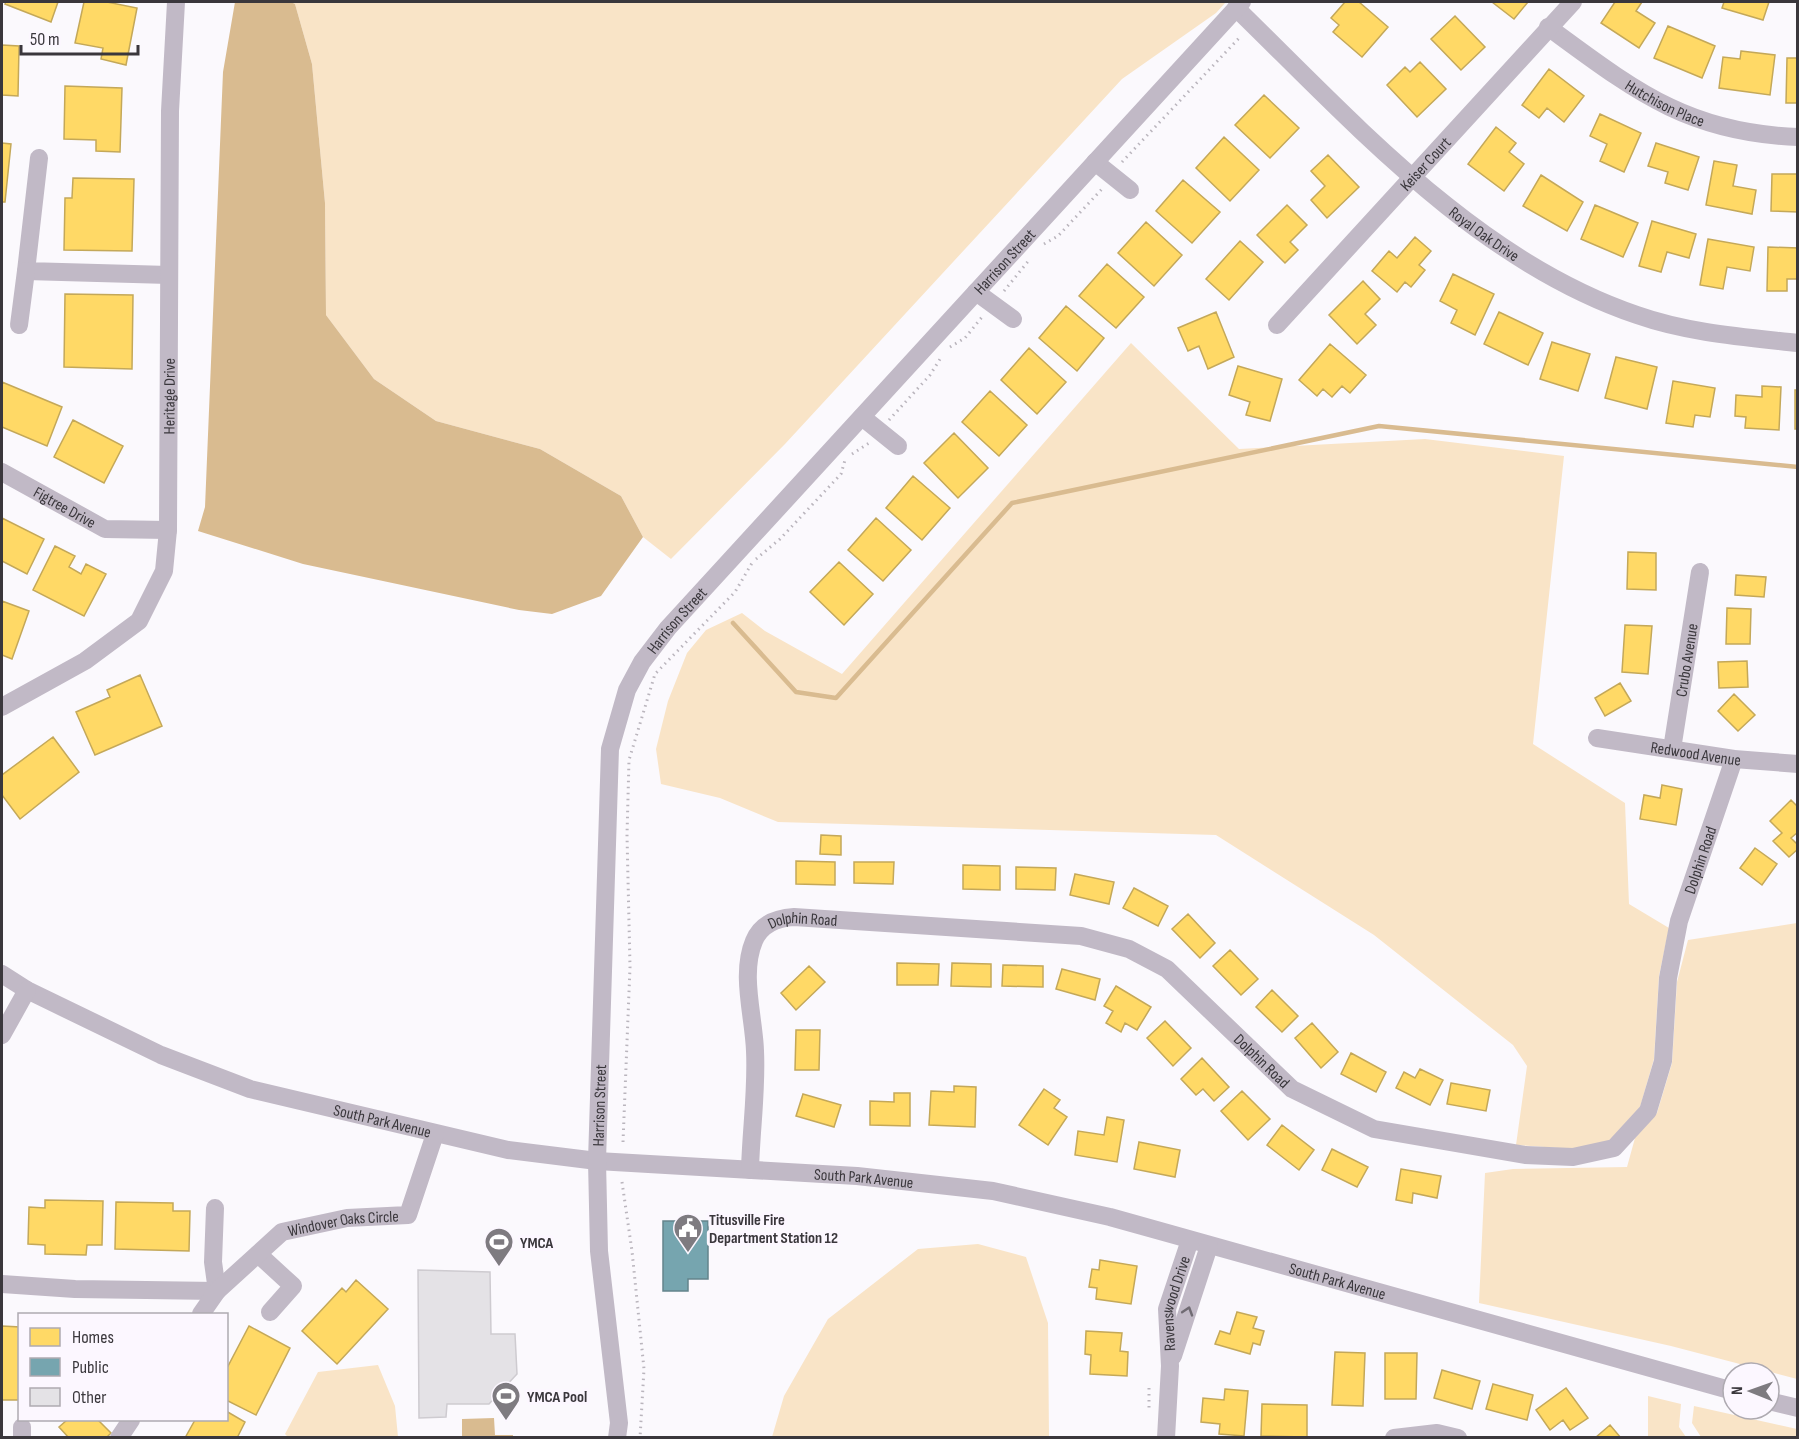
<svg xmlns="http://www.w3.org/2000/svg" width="1799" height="1439" font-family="'Sofia Sans Condensed',sans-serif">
<rect width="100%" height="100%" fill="#fbf9fd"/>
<path fill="#f9e4c7" d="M291,2H1226L1216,13L1122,79L785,444L671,559L643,537L621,496L540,449L436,421L374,379L326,315L325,203L312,64L295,4Z
M1131,343L1239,449L1425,439L1564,456L1533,744L1625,803L1629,904L1669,928L1659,976L1654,1059L1640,1107L1609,1141L1572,1149L1516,1145L1527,1066L1513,1045L1374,935L1216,835L778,822L720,798L661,784L656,749L668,701L687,653L706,630L742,613L765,631L842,674Z
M1797,923V1379L1671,1346L1479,1303L1485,1173L1513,1169L1627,1167L1635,1138L1657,1113L1672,1063L1677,982L1688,940Z
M978,1244L1026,1257L1048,1323L1049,1437H772L784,1396L828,1319L918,1249Z
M378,1365L395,1406L398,1437H288L285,1434L318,1372Z
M1648,1396L1681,1404L1679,1427L1686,1437H1648Z
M1694,1406L1797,1429V1437H1701L1692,1423Z"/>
<path fill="#d9bb90" d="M235,2H291L295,4L312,64L325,203L326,315L374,379L436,421L540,449L621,496L643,537L601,596L552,614L519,610L303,564L198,531L205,507L223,72Z
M494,1418L495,1435H513V1437H462V1419Z"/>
<path fill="#ffd966" stroke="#c4a859" stroke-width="1.5" d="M6,2H58L51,22L5,4Z
M84,2H107L137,8L126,65L101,59L103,48L75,43Z
M1345,2H1359L1388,27L1362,57L1333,32L1339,25L1331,18Z
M1492,2H1528L1514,19Z
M1615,2H1642L1636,11L1655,23L1639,48L1601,23Z
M1724,2H1769L1763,20L1722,8Z
M1455,16L1485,47L1461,70L1431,39Z
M1668,26L1715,46L1702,78L1654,58Z
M2,45L19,46L18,96L2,95Z
M1741,51L1775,55L1770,95L1719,88L1723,57L1740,59Z
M1787,58H1798V103H1786Z
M1420,62L1446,89L1417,117L1387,85L1405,67L1410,72Z
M1549,69L1584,96L1564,122L1547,108L1539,118L1522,105Z
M65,86L122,88L120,152L96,151V140L64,139Z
M1264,95L1299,128L1270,158L1235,125Z
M1600,114L1641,133L1624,172L1600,161L1607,144L1590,136Z
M1496,127L1516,143L1509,152L1524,164L1504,191L1468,164Z
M1224,137L1259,170L1230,201L1196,168Z
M2,143L11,144L5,202H2Z
M1656,143L1699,157L1688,190L1665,183L1668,172L1648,166Z
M1328,155L1359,187L1327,218L1311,200L1325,186L1311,171Z
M1714,161L1737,165L1733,186L1756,190L1752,214L1706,205Z
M1772,174H1798V212L1771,211Z
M1541,175L1583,202L1567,231L1523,206Z
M73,178L134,179L132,251L64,250L65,198H72Z
M1183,180L1220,212L1192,243L1156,211Z
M1287,205L1307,225L1290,242L1298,250L1285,263L1257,235Z
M1595,205L1638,223L1623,257L1581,239Z
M1652,221L1696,234L1689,258L1667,252L1661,272L1639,266Z
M1146,222L1182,255L1154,286L1118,253Z
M1415,237L1431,251L1419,265L1425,270L1411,287L1405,282L1397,292L1372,271L1389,251L1397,258Z
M1708,239L1754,247L1750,271L1727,267L1723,289L1700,285Z
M1240,241L1263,262L1229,300L1206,279Z
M1768,247L1798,248V279H1787V291H1767Z
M1107,264L1144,297L1116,328L1079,296Z
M1453,274L1494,294L1475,335L1451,323L1457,310L1440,301Z
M1363,281L1380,299L1365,314L1376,325L1357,344L1329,315Z
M65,294L133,295L132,369L64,367Z
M1066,306L1104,338L1077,371L1039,338Z
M1216,312L1234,357L1208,369L1199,346L1188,351L1178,328Z
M1499,312L1543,333L1528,365L1484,344Z
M1552,342L1590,354L1578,391L1540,379Z
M1330,344L1366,375L1350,393L1342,386L1332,397L1323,389L1317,396L1299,380Z
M1029,348L1066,382L1037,414L1001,380Z
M1616,357L1657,367L1647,409L1605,398Z
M1238,366L1282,379L1270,421L1246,415L1250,402L1229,395Z
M1673,381L1715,388L1710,417L1695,415L1693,427L1666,423Z
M2,382L62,407L47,446L2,427Z
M1762,386L1781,387L1779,430L1745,428L1746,417L1735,416L1736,395L1762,397Z
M1795,390H1798V429H1795Z
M990,391L1027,425L999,456L962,422Z
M73,420L123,446L104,483L54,457Z
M954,433L988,468L958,498L924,463Z
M913,476L950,508L922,540L886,508Z
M2,518L44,539L27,574L2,561Z
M876,518L911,550L883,581L848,550Z
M55,546L75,556L69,567L81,574L86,564L106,574L84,616L33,590Z
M1628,552L1656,553V590L1627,589Z
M839,562L873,594L844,625L810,592Z
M1736,575L1766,577L1764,597L1735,595Z
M2,601L29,611L12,659L2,655Z
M1727,608L1751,609L1750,644H1726Z
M1625,625L1652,626L1648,674L1622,672Z
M1747,661L1748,687L1719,688L1718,662Z
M140,675L162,726L95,755L76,712L110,697L107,690Z
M1620,683L1631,701L1605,716L1595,698Z
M1734,694L1755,715L1738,731L1718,711Z
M53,737L79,772L20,819L2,795V775Z
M1662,785L1682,789L1676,825L1640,819L1644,795L1660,798Z
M1791,800L1798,807V832L1791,838L1798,845V849L1789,857L1773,841L1782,833L1770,821Z
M821,835L841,836V855L820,854Z
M1755,848L1777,864L1762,885L1740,868Z
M796,861L835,862V885L796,884Z
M854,862H894L893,884L854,883Z
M963,865L1000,866V890L963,889Z
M1016,867L1056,868L1055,890L1016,889Z
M1075,874L1114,882L1109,904L1070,895Z
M1134,888L1168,906L1158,926L1123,908Z
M1188,914L1215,943L1200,958L1172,929Z
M1230,950L1258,979L1241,995L1213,966Z
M897,963L939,964L938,985H897Z
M952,963L991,964V987L951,986Z
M1003,965L1043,966V987L1002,986Z
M809,966L825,982L796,1010L781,993Z
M1062,969L1100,979L1095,1000L1056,989Z
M1116,986L1151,1007L1137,1030L1125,1023L1121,1032L1106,1023L1113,1011L1104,1006Z
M1272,990L1298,1016L1282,1032L1256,1007Z
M1165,1021L1191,1048L1173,1066L1147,1038Z
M1312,1023L1338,1052L1321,1068L1295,1038Z
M796,1030H820L819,1070H795Z
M1351,1053L1386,1072L1376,1092L1341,1074Z
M1202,1058L1229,1087L1214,1101L1203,1089L1196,1095L1181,1079Z
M1420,1069L1443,1080L1430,1105L1396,1088L1404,1072L1415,1078Z
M1451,1083L1490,1090L1486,1111L1447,1104Z
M954,1086L976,1087L975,1127L929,1125L931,1091L954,1092Z
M1044,1089L1060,1100L1054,1108L1067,1117L1048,1145L1019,1125Z
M1242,1091L1270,1119L1248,1140L1221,1111Z
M894,1093H910V1126L870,1125V1101L894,1102Z
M803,1094L841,1105L834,1127L796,1116Z
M1107,1117L1124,1120L1117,1162L1075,1155L1078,1131L1104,1135Z
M1282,1125L1314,1150L1299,1170L1267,1145Z
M1139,1142L1180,1150L1175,1177L1134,1169Z
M1332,1149L1368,1167L1357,1187L1322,1170Z
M1401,1169L1441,1176L1437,1198L1413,1193L1412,1203L1396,1200Z
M45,1200L103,1201L102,1245H87L86,1255L45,1254V1245L28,1244L29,1207L45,1208Z
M116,1202L173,1203V1211H190L189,1251L115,1249Z
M1100,1260L1137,1266L1131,1304L1096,1299L1097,1288L1089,1287L1092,1269L1099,1270Z
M356,1280L388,1309L337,1364L302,1331L342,1288L346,1292Z
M1237,1312L1257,1317L1253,1328L1264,1331L1260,1345L1253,1343L1250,1354L1215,1344L1220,1331L1230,1334Z
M2,1326L20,1327V1400H2Z
M249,1326L290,1348L256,1415L226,1400V1370Z
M1086,1331L1122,1333L1120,1351L1128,1352L1127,1376L1090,1374L1091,1355L1085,1354Z
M1335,1352L1365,1353L1363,1406L1332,1405Z
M1385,1353H1417L1416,1399H1385Z
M1442,1370L1480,1381L1472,1409L1434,1398Z
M1493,1384L1533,1395L1527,1420L1486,1409Z
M1566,1388L1588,1418L1570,1430L1563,1420L1550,1430L1536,1410Z
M1225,1389L1248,1391L1244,1436L1219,1434L1220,1424L1201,1422L1203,1398L1224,1400Z
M1262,1404L1307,1405V1437L1261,1436Z
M226,1411L245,1422L237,1438H185L195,1420H226Z
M67,1420H98L111,1433L106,1438H69L59,1427Z
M1610,1425L1621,1438H1595Z"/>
<path fill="#76a5af" stroke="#64848c" stroke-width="1.5" d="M663,1221H708V1279H688V1291H663Z"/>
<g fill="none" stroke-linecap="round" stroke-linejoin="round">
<path stroke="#d9bb90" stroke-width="4.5" d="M733,623L796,692L836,698L1012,503L1379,426L1798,467"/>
</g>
<path fill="#e4e2e6" stroke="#cecbd0" stroke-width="1.5" d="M418,1270L490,1272L491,1334H515L517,1374L489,1404H447L446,1417L419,1418Z"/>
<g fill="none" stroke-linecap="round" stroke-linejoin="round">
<path stroke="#bab5bd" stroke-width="3" stroke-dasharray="1.5 4.5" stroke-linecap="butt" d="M1122,162L1241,36
M1044,244L1058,236L1102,189
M1004,291L1030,259
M950,347L965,338L982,317
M889,420L930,375L942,356
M852,454L869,443
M756,559L780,539L841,474L845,460
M623,1142L630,967L627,835L629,760L655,674L735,592L752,563
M622,1182L632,1251L644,1369L640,1438
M1149,1388V1409"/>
<g stroke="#c1b9c6" stroke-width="18">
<path id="s1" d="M1236,8C1354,123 1477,261 1637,315C1688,333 1744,337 1798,343"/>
<path id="s2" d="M1548,27C1634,90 1687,133 1798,137"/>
<path d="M39,158L26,271L169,275"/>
<path d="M1095,162L1130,190"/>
<path d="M976,292L1013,319"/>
<path d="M19,325L26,271"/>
<path id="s3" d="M1277,325L1573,2"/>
<path d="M862,417L898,446"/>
<path id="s4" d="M2,472L105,529L168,530"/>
<path id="s5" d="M2,707L85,661L139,621L164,571L168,530L170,111L176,2"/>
<path id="s6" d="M1597,738L1734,759L1798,764"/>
<path id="s7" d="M1672,749L1700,572"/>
<path id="s8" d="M2,974L27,990L161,1055L250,1089L508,1150L597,1161L857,1176L993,1191L1110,1217L1733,1391"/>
<path d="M2,1035L27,990"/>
<path id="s9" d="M750,1170C751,1130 757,1090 755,1051C754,1017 740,974 754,941C761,924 777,918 794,917L1081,936L1129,949L1167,969L1292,1089L1374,1129L1525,1155L1573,1157L1614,1148L1648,1111L1663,1061L1668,978L1679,921L1734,759"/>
<path d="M215,1208L213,1262L217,1291"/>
<path d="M258,1254L293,1286L270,1312"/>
<path d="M2,1284L75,1289L217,1291"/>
<path id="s10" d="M201,1314L217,1291L282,1232L347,1218L408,1215L435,1134"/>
<path d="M1173,1356L1209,1246"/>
<path d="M1769,1401L1798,1408"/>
<path d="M22,1438V1427"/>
<path d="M119,1438L131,1420"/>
<path id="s11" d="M617,1438L619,1423L599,1251L597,1161L610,749L627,690L642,662L668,628L1242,2"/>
<path id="s12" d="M1166,1438L1170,1366L1167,1309L1190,1240"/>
<path d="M1394,1438L1437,1433L1458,1438"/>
</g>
</g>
<defs><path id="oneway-chevron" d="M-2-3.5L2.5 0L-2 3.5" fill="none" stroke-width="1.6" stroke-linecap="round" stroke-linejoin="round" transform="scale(1.5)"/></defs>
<use stroke="#706b73" href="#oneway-chevron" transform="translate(1188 1311) rotate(-72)"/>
<defs>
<g id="civic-pin" transform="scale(1.5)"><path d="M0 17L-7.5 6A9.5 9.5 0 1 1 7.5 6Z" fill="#7e7b80" stroke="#fcf7ff"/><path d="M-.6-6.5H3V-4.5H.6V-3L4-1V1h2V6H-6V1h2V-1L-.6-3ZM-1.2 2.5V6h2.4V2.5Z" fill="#fff"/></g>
<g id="stadium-pin" transform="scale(1.5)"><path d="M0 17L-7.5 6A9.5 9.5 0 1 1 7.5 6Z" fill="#7e7b80" stroke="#fcf7ff"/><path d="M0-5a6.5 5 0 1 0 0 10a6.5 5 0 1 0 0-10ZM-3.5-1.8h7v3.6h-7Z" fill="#fff"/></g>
</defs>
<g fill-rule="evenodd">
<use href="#civic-pin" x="688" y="1228"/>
<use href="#stadium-pin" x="499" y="1242"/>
<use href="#stadium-pin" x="506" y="1396"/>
</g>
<g text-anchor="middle" stroke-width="6" stroke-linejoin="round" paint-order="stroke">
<g font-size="16" fill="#3a373c" stroke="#fcf7ff">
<text dy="6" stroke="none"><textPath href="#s2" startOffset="140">Hutchison Place</textPath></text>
<text dy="6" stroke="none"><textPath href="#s3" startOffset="219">Keiser Court</textPath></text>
<text dy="6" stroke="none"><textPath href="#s1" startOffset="336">Royal Oak Drive</textPath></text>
<text dy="6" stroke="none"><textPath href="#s11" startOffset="1324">Harrison Street</textPath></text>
<text dy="6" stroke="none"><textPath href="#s5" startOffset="393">Heritage Drive</textPath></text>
<text dy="6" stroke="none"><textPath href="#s4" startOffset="72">Figtree Drive</textPath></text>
<text dy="6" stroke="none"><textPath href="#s11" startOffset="838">Harrison Street</textPath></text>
<text dy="6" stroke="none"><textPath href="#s7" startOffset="90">Crubo Avenue</textPath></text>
<text dy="6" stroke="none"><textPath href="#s6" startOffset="100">Redwood Avenue</textPath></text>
<text dy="6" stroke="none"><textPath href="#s9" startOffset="1476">Dolphin Road</textPath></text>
<text dy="6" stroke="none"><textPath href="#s9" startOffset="288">Dolphin Road</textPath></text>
<text dy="6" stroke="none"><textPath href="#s9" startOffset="792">Dolphin Road</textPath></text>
<text dy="6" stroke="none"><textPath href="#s11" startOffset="334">Harrison Street</textPath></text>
<text dy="6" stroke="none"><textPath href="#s8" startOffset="410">South Park Avenue</textPath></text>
<text dy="6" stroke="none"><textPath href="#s8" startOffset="896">South Park Avenue</textPath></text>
<text dy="6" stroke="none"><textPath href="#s10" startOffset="178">Windover Oaks Circle</textPath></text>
<text dy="6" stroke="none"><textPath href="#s8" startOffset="1382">South Park Avenue</textPath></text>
<text dy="6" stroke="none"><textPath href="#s12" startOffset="136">Ravenswood Drive</textPath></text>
</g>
<g font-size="16" font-weight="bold" fill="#3a373c" stroke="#fcf7ff" text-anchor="start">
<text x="709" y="1225">Titusville Fire<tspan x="709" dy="18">Department Station 12</tspan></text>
<text x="520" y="1248">YMCA</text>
<text x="527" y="1402">YMCA Pool</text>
</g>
</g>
<rect width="1799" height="1439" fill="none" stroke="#3a373c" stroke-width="6"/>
<rect x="18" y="1313" width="210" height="108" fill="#fcf7ff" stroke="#aeaab1" stroke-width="1.5"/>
<rect x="30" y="1328" width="30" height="18" fill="#ffd966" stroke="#aeaab1" stroke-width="1.5"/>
<text x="72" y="1343" font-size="18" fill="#3a373c">Homes</text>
<rect x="30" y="1358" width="30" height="18" fill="#76a5af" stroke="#aeaab1" stroke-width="1.5"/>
<text x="72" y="1373" font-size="18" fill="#3a373c">Public</text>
<rect x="30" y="1388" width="30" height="18" fill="#e4e2e6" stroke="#aeaab1" stroke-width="1.5"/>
<text x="72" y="1403" font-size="18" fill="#3a373c">Other</text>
<g transform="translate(1751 1391) rotate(271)"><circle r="28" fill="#fcf7ff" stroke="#aeaab1" stroke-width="1.5"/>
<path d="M0-4.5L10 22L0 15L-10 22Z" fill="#7e7b80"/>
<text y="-9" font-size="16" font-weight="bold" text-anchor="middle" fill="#3a373c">N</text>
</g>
<path d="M21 45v9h117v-9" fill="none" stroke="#3a373c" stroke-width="3"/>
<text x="30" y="45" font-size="18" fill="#3a373c" stroke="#fcf7ff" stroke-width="4.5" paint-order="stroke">50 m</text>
</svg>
